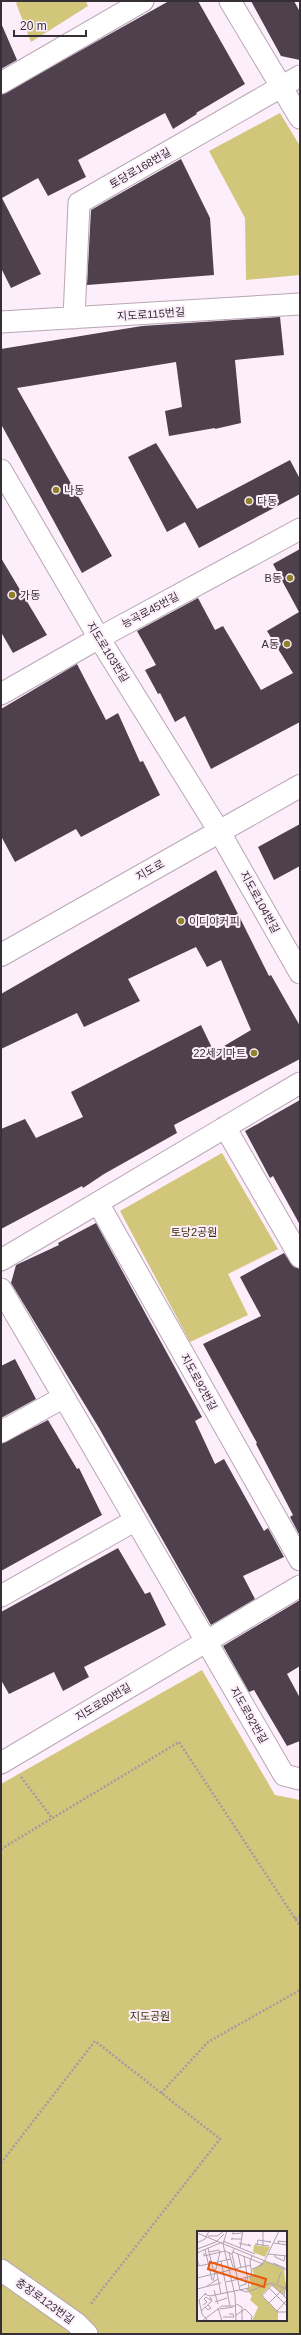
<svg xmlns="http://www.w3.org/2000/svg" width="301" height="2335" font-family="Arial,'Noto Sans KR',sans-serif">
<rect width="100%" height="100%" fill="#fdeefb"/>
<path fill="#d2c67a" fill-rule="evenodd" d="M20,1H86L88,6L31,42L16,3Z
M280,113L300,146V275L246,280L245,218L209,151Z
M222,1153L278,1249L228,1274L248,1315L190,1342L120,1211Z
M202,1670L275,1795L300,1800V2334H1V1784ZM198,2232H286V2320H198Z"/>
<path fill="#4e404c" d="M169,1H198L245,84L196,113L197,114L173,129L165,113L78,160L86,177L48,196L38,178L2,198L41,274L11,288L1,268V95Z
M251,1H294L300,12V60L281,56Z
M1,23L17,60L1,69Z
M181,159L210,218L214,275L87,285L91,210Z
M280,317L284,355L235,360L241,423L215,429V428L169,436L165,411L182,407L176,362L17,388L112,556L82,573L1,424V349L142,326Z
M156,443L197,509L290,460L300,479V494L199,548L185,522L167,532L128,457Z
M300,549V722L211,769L185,716L175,722L160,693L158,694L145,670L156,665L137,631L198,598L215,630L223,626L261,690L293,673L267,631L299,612L273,564Z
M1,558L47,635L13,653L1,632Z
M77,664L106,720L118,713L140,762L143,761L160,795L81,837L76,829L15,862L1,836V709Z
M300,824V866L274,880L258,847Z
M216,870L269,976L271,975L300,1026V1059L174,1125L177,1133L104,1174L83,1188L82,1186L1,1229V1129L25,1119L36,1138L83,1117L71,1092L201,1025L214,1052L251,1030L221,960L207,967L196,947L128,979L140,1001L84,1027L77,1013L1,1049V994Z
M300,1100V1225L273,1176L270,1178L245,1131Z
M96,1223L202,1417L195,1421L215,1464L224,1459L264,1531L268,1528L284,1557L243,1576L255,1599L211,1625L99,1428L11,1283L16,1265L59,1245L58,1243Z
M284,1253L294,1267L300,1269V1536L290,1517L293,1515L256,1444L257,1443L203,1344L261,1316L240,1277Z
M15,1359L36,1399L1,1418V1366Z
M48,1420L77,1469L79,1468L102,1515L1,1571V1444Z
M118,1548L145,1594L150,1592L166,1625L84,1667L89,1677L63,1691L54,1672L9,1694L1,1680V1612Z
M300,1600V1666L287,1674L300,1698V1741L287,1746L254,1690L249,1692L223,1646Z"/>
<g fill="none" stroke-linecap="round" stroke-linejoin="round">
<g stroke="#b8a6b5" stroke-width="23">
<path id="minor" d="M230,1L300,118
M1,83L143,1
M74,318L79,203L300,76
M1,322L300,304
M1,470L99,638L219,831L300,973
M1,694L99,638L300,529
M225,1127L300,1257
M98,1203L300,1560
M1,1260L300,1083
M1,1289L284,1775L300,1779
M1,1432L64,1397
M1,1596L134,1521
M1,1763L300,1586
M1,2270L76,2323L87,2334"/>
</g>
<g stroke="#b8a6b5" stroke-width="24">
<path id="secondary" d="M1,955L300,786"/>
</g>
<path stroke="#a59aa4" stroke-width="2.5" stroke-dasharray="2 2" stroke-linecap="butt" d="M21,1777L52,1818
M1,1849L179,1742L300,1926
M295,1919L300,1917
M161,2093L208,2042L300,1990
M1,2163L95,2041L220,2139L90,2305"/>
<use href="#minor" stroke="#fff" stroke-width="21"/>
<use href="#secondary" stroke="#fff" stroke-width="22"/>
</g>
<g fill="#8f8129" stroke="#fdeefb" stroke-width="1.5">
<circle cx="56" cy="490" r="4"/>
<circle cx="249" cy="501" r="4"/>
<circle cx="290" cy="578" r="4"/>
<circle cx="12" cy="595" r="4"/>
<circle cx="287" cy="644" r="4"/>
<circle cx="181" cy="921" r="4"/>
<circle cx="254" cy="1053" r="4"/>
</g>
<g text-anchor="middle" stroke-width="4" stroke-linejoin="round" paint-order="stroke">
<g font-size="11" fill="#362f35" stroke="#fdeefb">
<text transform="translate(140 168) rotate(-30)" y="4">토당로168번길</text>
<text transform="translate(151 314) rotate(-4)" y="4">지도로115번길</text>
<text transform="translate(150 610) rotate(-28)" y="4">능곡로45번길</text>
<text transform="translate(108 652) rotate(58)" y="4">지도로103번길</text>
<text transform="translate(150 870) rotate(-30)" y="4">지도로</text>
<text transform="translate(260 902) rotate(61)" y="4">지도로104번길</text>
<text transform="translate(199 1382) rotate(61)" y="4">지도로92번길</text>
<text transform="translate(103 1702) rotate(-31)" y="4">지도로80번길</text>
<text transform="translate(249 1715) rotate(60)" y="4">지도로92번길</text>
<text transform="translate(45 2301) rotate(36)" y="4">충장로123번길</text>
</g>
<g font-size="11" fill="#362f35" stroke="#fdeefb" text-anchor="start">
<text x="64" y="494">나동</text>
<text x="257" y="505">다동</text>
<text x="282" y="582" text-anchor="end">B동</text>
<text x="20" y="599">가동</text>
<text x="279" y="648" text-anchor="end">A동</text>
<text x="189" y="925">이디야커피</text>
<text x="246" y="1057" text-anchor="end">22세기마트</text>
</g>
<g font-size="11" fill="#393206" stroke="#fdeefb">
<text x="194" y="1236">토당2공원</text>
<text x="150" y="2020">지도공원</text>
</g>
</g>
<g transform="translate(197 2231)">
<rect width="90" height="90" fill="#fdeefb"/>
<path d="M57,14L73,16L68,26L56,21ZM68,30L87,38L89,57L86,64L74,54L65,64L81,81V90H55L61,76L53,69L55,65L49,58L54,55L52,46L57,43L55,39Z" fill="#d2c67a"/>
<path fill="none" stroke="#ada2ac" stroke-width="1" d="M30,0L26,13L38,64L39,90M37,1L35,3L45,2M0,2L90,39M11,5H20L27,0M36,7L34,8H44M26,10L58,23M0,12L8,8L12,0M42,12L54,15L51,13M77,12L90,14M58,13L72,15M82,13L81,10L90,11M60,14L61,9L74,11L72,10M66,15V0M11,17L16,38L19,39M43,17L46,0M0,18L19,11L27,3M8,18L15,49M37,18L35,23L43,59L50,61M12,21L22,19L23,21L16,50M36,21L66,33L63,35M0,22L25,11M7,22V25L28,20L35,23M32,22L36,36H38M41,23L44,37M71,23L90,25M78,24V26L87,30L88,25M0,28L2,35L34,28M68,29L82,0M24,30L33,75M76,32L88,37M55,38L63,35L68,29M20,42L24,63M0,47L54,34M29,51L55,45L53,30L55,25M80,53L84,41M10,55L21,48M43,55L49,53L48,46M72,57L90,75M86,57L83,61L90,68M0,58L24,52M17,59L21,73M50,61L74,52L90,58M9,62L2,69L5,83L11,90M7,63L13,65L52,57L47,25M87,65L90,47M18,71L30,67M72,72L83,61L75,54L65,65L81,81H90M39,73L45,76V90M6,74L10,71L7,68L9,66L13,69L15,68M8,76L11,79L14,77L11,74M21,77L25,90M23,78L36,76M4,80L15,70L13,66M80,80L90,69M39,84L48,78L55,85L54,90M26,86H37L36,83H32M5,90L25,75H39"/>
<path fill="#e8590c" fill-opacity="0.15" stroke="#e8590c" stroke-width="2" d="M13,31L69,48L67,56L11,38Z"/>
<rect width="90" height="90" fill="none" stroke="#362f35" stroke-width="2"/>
</g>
<rect width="301" height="2335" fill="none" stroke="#362f35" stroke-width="4"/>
<path d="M14 30v6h72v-6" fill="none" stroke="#362f35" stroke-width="2"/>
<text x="20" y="30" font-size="12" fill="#362f35" stroke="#fdeefb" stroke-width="3" paint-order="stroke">20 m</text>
</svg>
